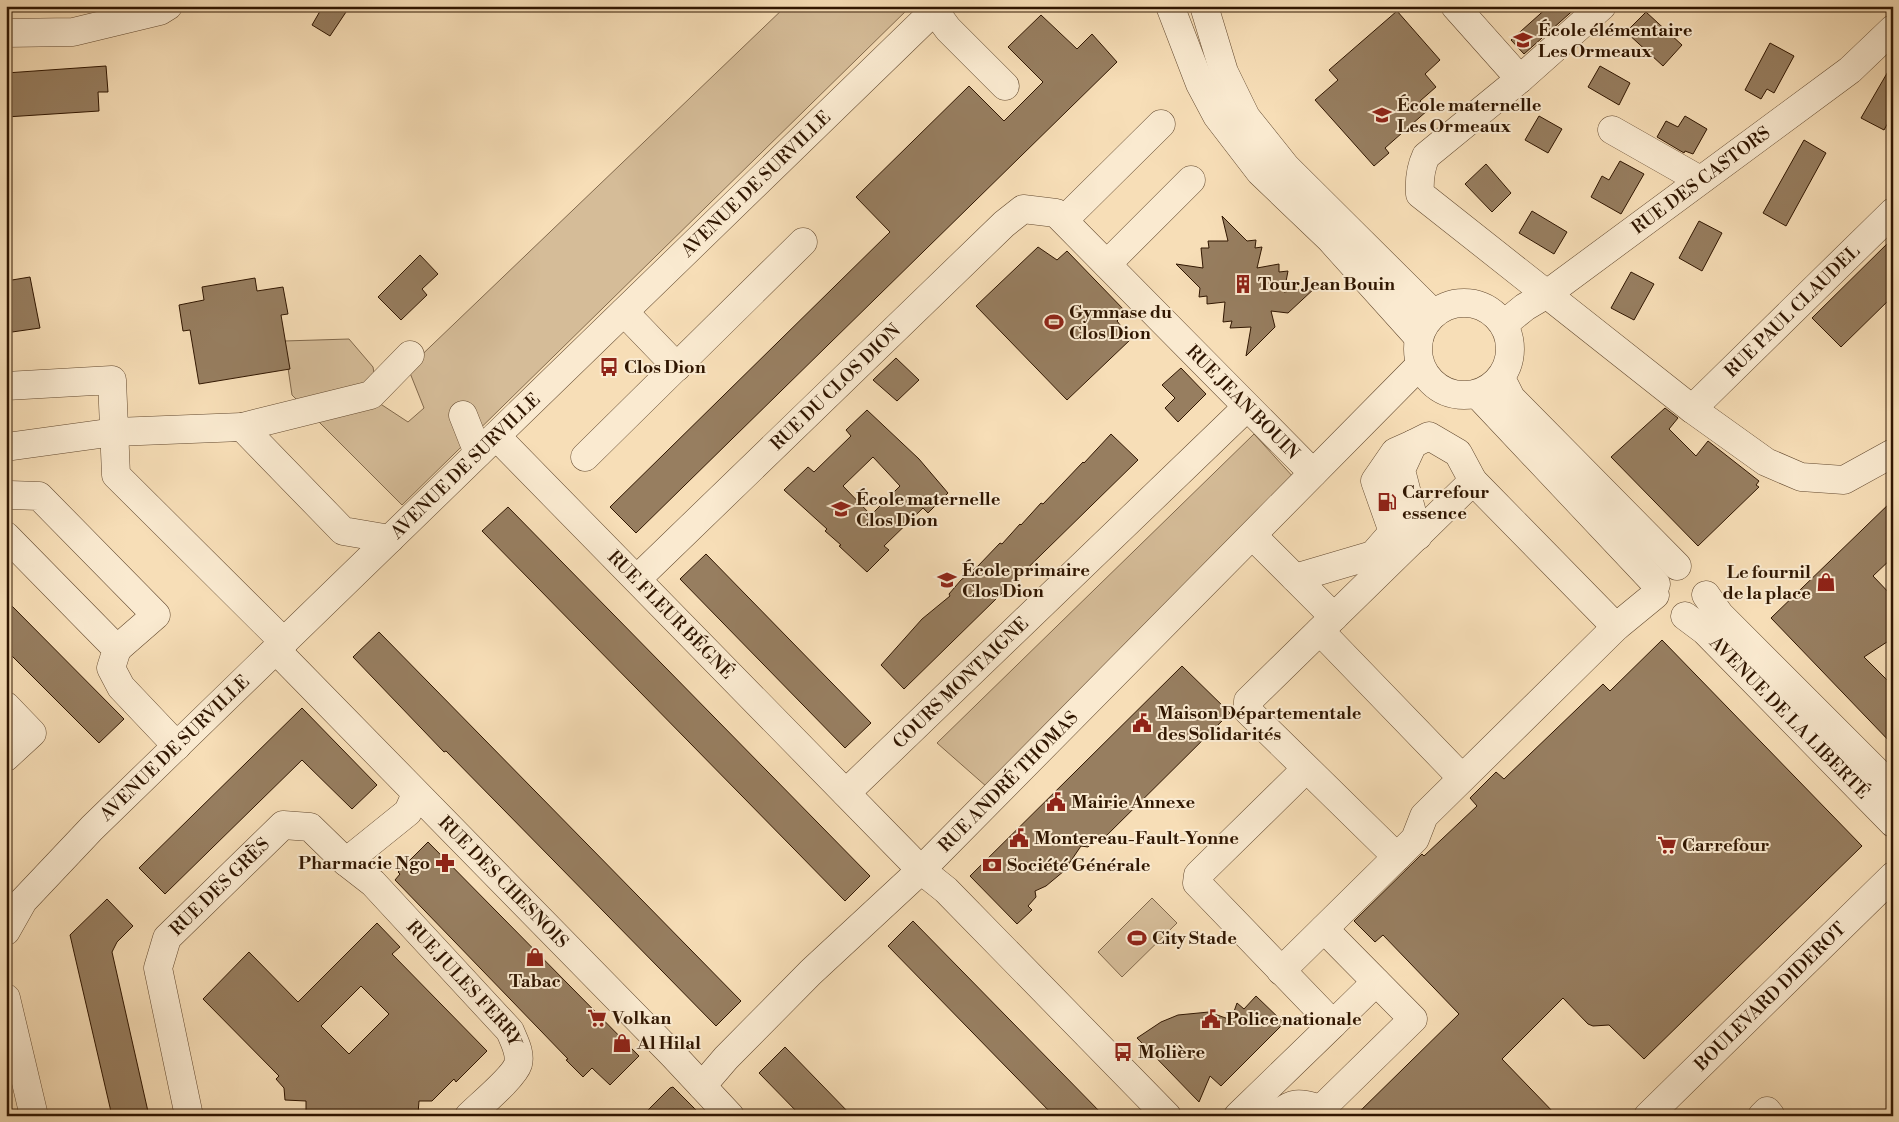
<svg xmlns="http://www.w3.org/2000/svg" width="1899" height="1122" font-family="'Libre Bodoni',serif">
<rect width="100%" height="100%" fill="#f7deb7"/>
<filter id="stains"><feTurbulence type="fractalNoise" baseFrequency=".004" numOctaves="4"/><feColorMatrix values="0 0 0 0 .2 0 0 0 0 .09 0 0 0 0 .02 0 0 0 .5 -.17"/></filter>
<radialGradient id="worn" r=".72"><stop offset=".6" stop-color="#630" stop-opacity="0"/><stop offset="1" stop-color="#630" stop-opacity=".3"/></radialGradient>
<path fill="#d5bc98" stroke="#82694c" d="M786,6H911L402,505L292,395L284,341L349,339L373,367L379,403L408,422L424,408L408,368Z
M1254,434L1295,479L987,787L937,743Z
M1152,898L1177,923L1122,977L1098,952Z"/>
<path fill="#977e60" stroke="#301601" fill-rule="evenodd" d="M323,6H350L330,36L312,25Z
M1549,6H1578L1524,54L1511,40Z
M1397,11L1440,60L1425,74L1436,87L1420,101L1428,110L1385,148L1389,153L1374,166L1315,100L1338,80L1329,70Z
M1646,12L1682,45L1663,66L1626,32Z
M1041,15L1077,49L1092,34L1117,62L636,533L610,507L890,232L856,197L969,86L1004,121L1043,82L1008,47Z
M1770,43L1794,56L1774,93L1767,89L1761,99L1745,90Z
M1893,63V114L1884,130L1861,118Z
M106,66L108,92H98L99,111L6,117V73Z
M1600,66L1630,83L1619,105L1588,87Z
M1539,116L1562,129L1548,153L1525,140Z
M1685,116L1707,129L1693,154L1685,151L1684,153L1657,137L1666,121L1678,127Z
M1804,140L1826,153L1786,226L1763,213Z
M1620,161L1644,174L1621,214L1591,197L1602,176L1609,180Z
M1486,164L1511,193L1492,212L1465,184Z
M1532,211L1567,232L1554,254L1519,233Z
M1222,216L1247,241L1256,240L1255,248L1262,247L1257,268L1279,264V272L1288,271L1284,292L1316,287L1288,313L1271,311L1275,327L1246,356L1251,327L1230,328L1232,321L1223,322L1225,302L1207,304V296L1199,297L1200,288L1176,264L1203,268L1201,248H1209L1208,241H1228Z
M1699,221L1722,233L1702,271L1679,258Z
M1893,238V296L1841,347L1812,318Z
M1038,247L1057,260L1067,251L1126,312L1117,321L1131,339L1067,400L976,306Z
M420,255L438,274L422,289L427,295L401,320L378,297Z
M1631,272L1654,284L1634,320L1611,308Z
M30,277L40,328L12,332L6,294V281Z
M255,278L257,291L283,287L288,314L281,315L290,369L199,384L190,330L183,331L179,305L204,300L202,287Z
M896,358L919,380L897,401L873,380Z
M1181,368L1206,394L1178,422L1165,408L1175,398L1162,385Z
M1665,408L1678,418L1669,429L1696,456L1708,441L1759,481L1756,485L1759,487L1698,546L1611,457Z
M867,410L919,459L948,493L928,513L923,508L884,546L889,550L867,572L839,546L841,545L825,531L827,529L784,490L808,467L814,472L851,436L846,430ZM873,457L900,486L871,515L843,486Z
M1111,434L1138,460L904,689L881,665L922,619L950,596L949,594L961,580L978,566L1000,543L1002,544L1020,524L1021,525L1041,503L1043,504L1083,462L1084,463Z
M1893,500V557L1873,576L1893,597V638L1864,657L1893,686V745L1771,618Z
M508,507L870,876L845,901L482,531Z
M706,554L871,723L845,748L680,579Z
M6,600L124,719L99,743L6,650Z
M379,632L741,1001L716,1026L446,751L444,752L353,657Z
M1662,640L1862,846L1644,1059L1609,1025L1593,1026L1588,1024L1563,998L1502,1059L1557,1116H1355L1459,1014L1383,935L1375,942L1354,921L1422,854L1424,856L1477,806L1470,798L1496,772L1504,779L1603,684L1610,691Z
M1182,666L1230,713L1099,843L1095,840L1088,847L1081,846L1064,871L1046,886L1035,891L1036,897L1028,906L1032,910L1017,924L970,876Z
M302,708L377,785L352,809L302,760L165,894L139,868Z
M428,842L639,1056L610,1085L592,1068L583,1077L566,1060L568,1059L395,880L400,874L398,872Z
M107,899L133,926L117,942L112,952L149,1116H112L70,935Z
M913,921L1104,1116H1054L888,946Z
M377,923L400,947L392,954L487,1051L456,1082L454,1079L432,1101H419L418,1114L306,1116V1101L285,1100L284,1088L276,1079L279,1076L203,999L249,952L298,1002ZM361,986L389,1014L349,1054L321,1026Z
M1256,996L1284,1023L1221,1086L1210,1076L1199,1102L1137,1038L1161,1022L1178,1015L1209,1012L1231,1020L1237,1003L1244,1009Z
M785,1047L852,1116H801L759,1073Z
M673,1087L702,1116H642L670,1088Z"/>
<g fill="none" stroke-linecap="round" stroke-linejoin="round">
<g stroke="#62482e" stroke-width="29">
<g id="minor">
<path d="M1170,6L1200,84L1217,116L1260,172L1330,239L1419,338"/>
<path d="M1204,6L1224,72L1246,117L1286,167L1434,314"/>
<path d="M1455,6L1520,79"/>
<path d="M1602,6L1520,79L1426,156C1420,169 1419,180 1420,194L1692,409L1766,462L1801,477L1844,480L1893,453"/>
<path d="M934,10L948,29L1005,86"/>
<path d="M6,33L73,32L160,11L168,6"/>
<path d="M1612,130L1700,180"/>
<path d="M1064,220L1161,124"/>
<path d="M1107,264L1191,180"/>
<circle cx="1464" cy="349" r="46"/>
<path d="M624,312L677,367"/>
<path id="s1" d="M1504,324L1525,307L1547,294L1850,70L1893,29"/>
<path d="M1499,380L1505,386L1511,398L1677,566"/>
<path d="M6,386L112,380L116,475L284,642"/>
<path d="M1477,394L1656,584"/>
<path id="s2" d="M1692,409L1893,212"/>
<path d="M463,415L478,453"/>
<path d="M242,427L371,395L410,355"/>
<path id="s3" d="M496,436L921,870L946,890L1167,1116"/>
<path d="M6,447L115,432L242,427L343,531L390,539"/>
<path d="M585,457L803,242"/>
<path d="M6,496L10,495L39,496L156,615L117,649"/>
<path d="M6,536L117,649L111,668L121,687L177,746"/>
<path d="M1253,536L1334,617"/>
<path d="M1418,536L1401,470L1413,444L1429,436L1458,453L1473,481"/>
<path d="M1295,578L1373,555L1393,532L1375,481L1395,452L1413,444"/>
<path id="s4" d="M637,579L1004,224L1023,209L1056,213L1313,473"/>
<path d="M1706,595L1720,615L1893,788"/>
<path id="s5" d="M1685,616L1705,631L1893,823"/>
<path d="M1320,631L1462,778"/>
<path id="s6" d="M276,650L673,1055L730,1116"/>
<path d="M6,706L32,733L6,757"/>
<path id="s7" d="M846,793L1247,407"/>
<path d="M1397,857L1248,711V701L1473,481L1616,627"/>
<path d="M346,862L408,812L416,794"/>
<path id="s8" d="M6,931L23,901L92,828L939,6"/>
<path d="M1281,971L1415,839L1424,816L1616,627L1655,595"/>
<path d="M6,998L34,1116"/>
<path d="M1333,1024L1376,982"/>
<path id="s9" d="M702,1086L726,1058L811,972L921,870L1420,365"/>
<path id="s10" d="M189,1116L158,968L167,938L283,825L310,827L346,862L373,883L510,1031C514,1041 521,1053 518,1064C514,1077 480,1105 469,1116"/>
<path d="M1238,1116L1333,1024L1197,883L1198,875L1306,769"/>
<path d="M1276,1116C1293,1100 1300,1103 1321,1109L1413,1019L1324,929"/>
<path id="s11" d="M1648,1116L1893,876"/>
<path d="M1762,1116L1767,1111L1771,1116"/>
</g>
</g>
<use href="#minor" stroke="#faead0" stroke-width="28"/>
</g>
<defs>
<g id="school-bare" transform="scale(1.5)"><path d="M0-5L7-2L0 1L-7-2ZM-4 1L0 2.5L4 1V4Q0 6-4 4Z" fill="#8f2418" stroke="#faead0" stroke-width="2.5" paint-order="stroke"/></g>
<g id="building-bare" transform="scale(1.5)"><path d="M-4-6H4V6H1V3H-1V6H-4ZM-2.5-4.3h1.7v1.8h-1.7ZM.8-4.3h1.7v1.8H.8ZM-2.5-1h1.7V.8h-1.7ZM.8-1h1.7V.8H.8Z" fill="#8f2418" stroke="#faead0" stroke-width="2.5" paint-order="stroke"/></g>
<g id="stadium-bare" transform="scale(1.5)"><path d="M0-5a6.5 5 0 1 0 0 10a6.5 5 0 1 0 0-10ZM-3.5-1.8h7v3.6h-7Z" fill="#8f2418" stroke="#faead0" stroke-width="2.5" paint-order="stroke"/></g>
<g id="bus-bare" transform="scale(1.5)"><path d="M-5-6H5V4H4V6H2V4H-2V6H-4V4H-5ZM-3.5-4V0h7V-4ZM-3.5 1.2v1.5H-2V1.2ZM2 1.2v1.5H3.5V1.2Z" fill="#8f2418" stroke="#faead0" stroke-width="2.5" paint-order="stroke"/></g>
<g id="fuel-bare" transform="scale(1.5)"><path d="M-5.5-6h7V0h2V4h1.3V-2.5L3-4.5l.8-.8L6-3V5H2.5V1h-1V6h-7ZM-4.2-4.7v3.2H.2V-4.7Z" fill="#8f2418" stroke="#faead0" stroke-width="2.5" paint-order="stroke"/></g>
<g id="shop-bare" transform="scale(1.5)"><path d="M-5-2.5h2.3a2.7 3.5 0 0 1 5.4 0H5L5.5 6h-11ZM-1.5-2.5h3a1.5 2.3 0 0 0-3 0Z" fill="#8f2418" stroke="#faead0" stroke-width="2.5" paint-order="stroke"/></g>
<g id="civic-bare" transform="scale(1.5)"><path d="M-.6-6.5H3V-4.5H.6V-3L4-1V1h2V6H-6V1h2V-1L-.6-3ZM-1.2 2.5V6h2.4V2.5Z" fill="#8f2418" stroke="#faead0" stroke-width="2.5" paint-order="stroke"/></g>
<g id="supermarket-bare" transform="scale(1.5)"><path d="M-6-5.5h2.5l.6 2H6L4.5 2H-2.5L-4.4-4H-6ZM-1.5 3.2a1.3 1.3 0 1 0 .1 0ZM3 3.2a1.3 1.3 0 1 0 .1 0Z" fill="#8f2418" stroke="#faead0" stroke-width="2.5" paint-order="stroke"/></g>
<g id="pharmacy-bare" transform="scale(1.5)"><path d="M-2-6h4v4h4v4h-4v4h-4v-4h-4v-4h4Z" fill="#8f2418" stroke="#faead0" stroke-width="2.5" paint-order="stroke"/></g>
<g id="bank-bare" transform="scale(1.5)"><path d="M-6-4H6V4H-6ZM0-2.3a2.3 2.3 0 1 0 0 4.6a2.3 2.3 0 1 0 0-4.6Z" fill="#8f2418" stroke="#faead0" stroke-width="2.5" paint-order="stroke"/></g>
</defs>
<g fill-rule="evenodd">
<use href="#school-bare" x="1523" y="40"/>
<use href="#school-bare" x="1382" y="115"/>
<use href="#building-bare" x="1243" y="284"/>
<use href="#stadium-bare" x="1054" y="322"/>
<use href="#bus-bare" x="609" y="367"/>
<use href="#fuel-bare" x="1387" y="502"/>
<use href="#school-bare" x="841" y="509"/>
<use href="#school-bare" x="947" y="580"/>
<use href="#shop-bare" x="1826" y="582"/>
<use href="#civic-bare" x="1142" y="723"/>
<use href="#civic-bare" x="1056" y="802"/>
<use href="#civic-bare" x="1019" y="838"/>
<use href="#supermarket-bare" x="1667" y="845"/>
<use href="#pharmacy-bare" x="445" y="863"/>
<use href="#bank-bare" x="992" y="865"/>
<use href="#stadium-bare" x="1137" y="938"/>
<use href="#shop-bare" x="535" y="957"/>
<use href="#supermarket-bare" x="597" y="1018"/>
<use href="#civic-bare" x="1211" y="1019"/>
<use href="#shop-bare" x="622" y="1043"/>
<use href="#bus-bare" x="1123" y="1052"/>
</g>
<g text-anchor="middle" stroke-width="4" stroke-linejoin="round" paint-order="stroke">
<g font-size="18" font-weight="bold" fill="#301601" stroke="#faead0" text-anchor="start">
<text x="1538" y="36">École élémentaire<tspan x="1538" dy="21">Les Ormeaux</tspan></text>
<text x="1397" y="111">École maternelle<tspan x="1397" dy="21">Les Ormeaux</tspan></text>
<text x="1258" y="290">Tour Jean Bouin</text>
<text x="1069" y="318">Gymnase du<tspan x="1069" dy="21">Clos Dion</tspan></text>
<text x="624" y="373">Clos Dion</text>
<text x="1402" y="498">Carrefour<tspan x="1402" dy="21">essence</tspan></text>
<text x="856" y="505">École maternelle<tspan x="856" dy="21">Clos Dion</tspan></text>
<text x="962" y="576">École primaire<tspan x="962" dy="21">Clos Dion</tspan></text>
<text x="1811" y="578" text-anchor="end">Le fournil<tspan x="1811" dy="21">de la place</tspan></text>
<text x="1157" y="719">Maison Départementale<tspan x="1157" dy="21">des Solidarités</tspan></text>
<text x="1071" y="808">Mairie Annexe</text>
<text x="1034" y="844">Montereau-Fault-Yonne</text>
<text x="1682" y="851">Carrefour</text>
<text x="430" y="869" text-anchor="end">Pharmacie Ngo</text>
<text x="1007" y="871">Société Générale</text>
<text x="1152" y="944">City Stade</text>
<text x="535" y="987" text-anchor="middle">Tabac</text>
<text x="612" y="1024">Volkan</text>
<text x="1226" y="1025">Police nationale</text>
<text x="637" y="1049">Al Hilal</text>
<text x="1138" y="1058">Molière</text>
</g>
<g font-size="18" fill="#301601" stroke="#faead0">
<text dy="6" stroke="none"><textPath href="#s1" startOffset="244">RUE DES CASTORS</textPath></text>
<text dy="6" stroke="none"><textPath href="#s8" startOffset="1060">AVENUE DE SURVILLE</textPath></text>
<text dy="6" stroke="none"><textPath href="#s2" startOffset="140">RUE PAUL CLAUDEL</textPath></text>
<text dy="6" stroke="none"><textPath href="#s4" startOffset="276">RUE DU CLOS DION</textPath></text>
<text dy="6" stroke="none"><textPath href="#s4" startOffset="834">RUE JEAN BOUIN</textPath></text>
<text dy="6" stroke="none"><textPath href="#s8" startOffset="655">AVENUE DE SURVILLE</textPath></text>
<text dy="6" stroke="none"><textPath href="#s3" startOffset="250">RUE FLEUR BÉGNÉ</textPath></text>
<text dy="6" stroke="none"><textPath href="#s7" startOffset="159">COURS MONTAIGNE</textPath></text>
<text dy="6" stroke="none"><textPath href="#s5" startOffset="146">AVENUE DE LA LIBERTÉ</textPath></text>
<text dy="6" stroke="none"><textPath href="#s8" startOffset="250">AVENUE DE SURVILLE</textPath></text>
<text dy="6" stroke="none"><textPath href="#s9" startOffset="432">RUE ANDRÉ THOMAS</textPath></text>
<text dy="6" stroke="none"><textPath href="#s6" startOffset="325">RUE DES CHESNOIS</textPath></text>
<text dy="6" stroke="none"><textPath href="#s10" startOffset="256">RUE DES GRÈS</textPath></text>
<text dy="6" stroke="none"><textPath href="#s10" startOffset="592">RUE JULES FERRY</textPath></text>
<text dy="6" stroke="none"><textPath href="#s11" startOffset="171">BOULEVARD DIDEROT</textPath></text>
</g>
</g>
<rect width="1899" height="1122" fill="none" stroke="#f7deb7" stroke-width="25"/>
<rect x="8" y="8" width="1884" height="1107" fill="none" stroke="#301601" stroke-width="2.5"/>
<rect x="12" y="12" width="1874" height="1097" fill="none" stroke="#301601"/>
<rect width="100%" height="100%" filter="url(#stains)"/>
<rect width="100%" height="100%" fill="url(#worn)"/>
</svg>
